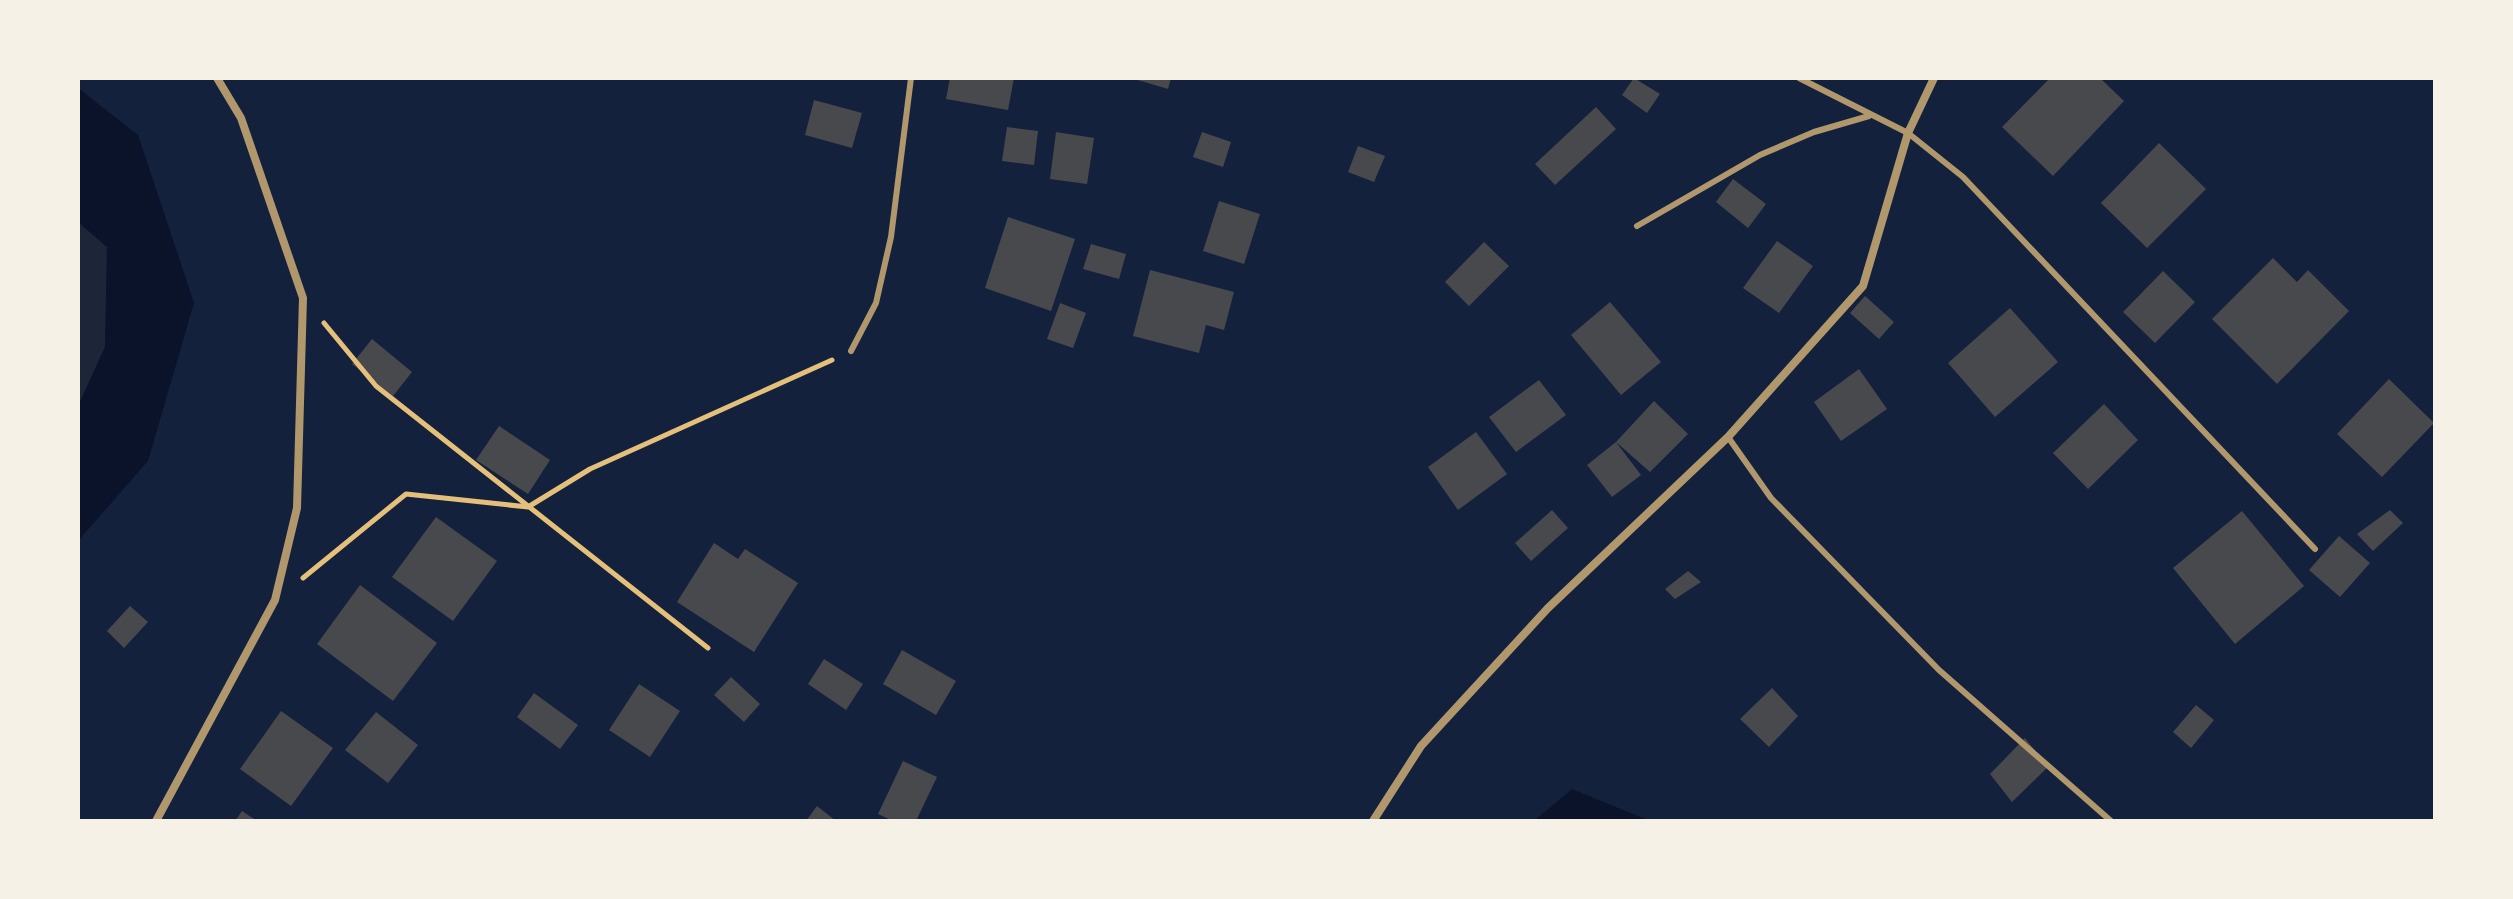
<svg xmlns="http://www.w3.org/2000/svg" width="2513" height="899" font-family="'Source Sans 3',sans-serif">
<rect width="100%" height="100%" fill="#14213d"/>
<path fill="#1d2539" d="M78,222L107,247L105,347L78,406Z"/>
<path fill="#0b132b" d="M78,88L138,135L194,303L148,461L78,541V406L105,347L107,247L78,222Z
M1572,789L1650,821H1534Z"/>
<path fill="#48494c" d="M950,78H1014L1008,110L946,99Z
M1131,78H1171L1168,89Z
M1634,78L1660,94L1647,113L1622,95Z
M2050,78H2100L2124,101L2053,176L2002,127Z
M814,100L862,113L852,148L805,135Z
M1596,107L1616,129L1555,185L1535,164Z
M1007,127L1038,131L1034,165L1002,161Z
M1056,132L1094,138L1087,184L1050,179Z
M1202,132L1231,142L1223,167L1193,157Z
M2159,143L2206,189L2147,248L2101,203Z
M1358,146L1385,156L1374,182L1348,172Z
M1733,179L1766,204L1748,228L1716,202Z
M1219,201L1260,214L1244,264L1203,251Z
M1008,217L1075,239L1051,311L985,288Z
M1777,241L1813,266L1779,313L1743,288Z
M1484,242L1509,266L1469,306L1445,282Z
M1091,244L1126,254L1119,279L1083,269Z
M2273,258L2297,282L2308,270L2349,311L2277,384L2212,319Z
M1150,270L1234,292L1224,330L1206,325L1199,353L1133,336Z
M2163,271L2195,302L2155,343L2123,312Z
M1865,296L1894,322L1879,339L1850,313Z
M1610,302L1661,362L1621,395L1571,335Z
M1060,303L1086,313L1073,348L1047,339Z
M2010,308L2058,362L1995,417L1948,363Z
M372,339L412,372L393,396L352,364Z
M1859,369L1887,409L1841,441L1814,402Z
M2389,379L2434,423L2382,477L2337,434Z
M1539,380L1566,415L1516,452L1489,417Z
M1654,401L1688,434L1650,472L1616,442Z
M2104,404L2138,440L2088,489L2053,453Z
M499,426L550,460L528,494L476,460Z
M1476,432L1507,474L1458,510L1428,467Z
M1616,442L1641,475L1612,497L1587,465Z
M1552,510L1568,528L1531,561L1515,543Z
M2390,510L2403,523L2373,551L2357,534Z
M2242,511L2304,586L2235,644L2173,568Z
M436,517L497,561L453,621L392,577Z
M2339,536L2370,563L2340,597L2309,570Z
M714,543L738,559L745,549L798,583L754,652L677,602Z
M1688,571L1701,582L1675,599L1665,589Z
M360,585L437,643L393,701L317,644Z
M130,606L148,622L124,648L107,631Z
M902,650L956,681L936,715L883,684Z
M824,659L863,684L846,710L808,684Z
M731,677L760,704L744,722L714,695Z
M639,684L680,711L650,757L609,730Z
M1772,688L1798,716L1769,747L1740,719Z
M534,693L578,725L560,749L517,717Z
M2196,705L2214,720L2191,748L2173,732Z
M281,711L333,748L291,806L240,769Z
M376,712L418,745L388,783L345,750Z
M2025,738L2048,767L2012,802L1990,774Z
M903,761L937,777L916,821H893L878,814Z
M817,806L836,821H806Z
M242,811L257,821H235Z"/>
<g fill="none" stroke-linecap="round" stroke-linejoin="round">
<path stroke="#e5c07b" stroke-width="5" d="M324,323L376,386L708,648
M303,578L406,494L528,507L590,469L832,360"/>
<path stroke="#b1986c" stroke-width="6" d="M1799,78L1908,133L1963,177L2315,549
M1637,226L1760,155L1814,132L1869,116
M851,351L876,303L891,237L911,78
M1728,437L1771,498L1939,670L2111,821"/>
<path stroke="#b1986c" stroke-width="8" d="M156,821L275,600L297,508L303,298L241,118L217,78
M1373,821L1421,746L1548,608L1728,437L1863,286L1908,133L1934,78"/>
</g>
<rect width="2513" height="899" fill="none" stroke="#f6f1e7" stroke-width="160"/>
</svg>
